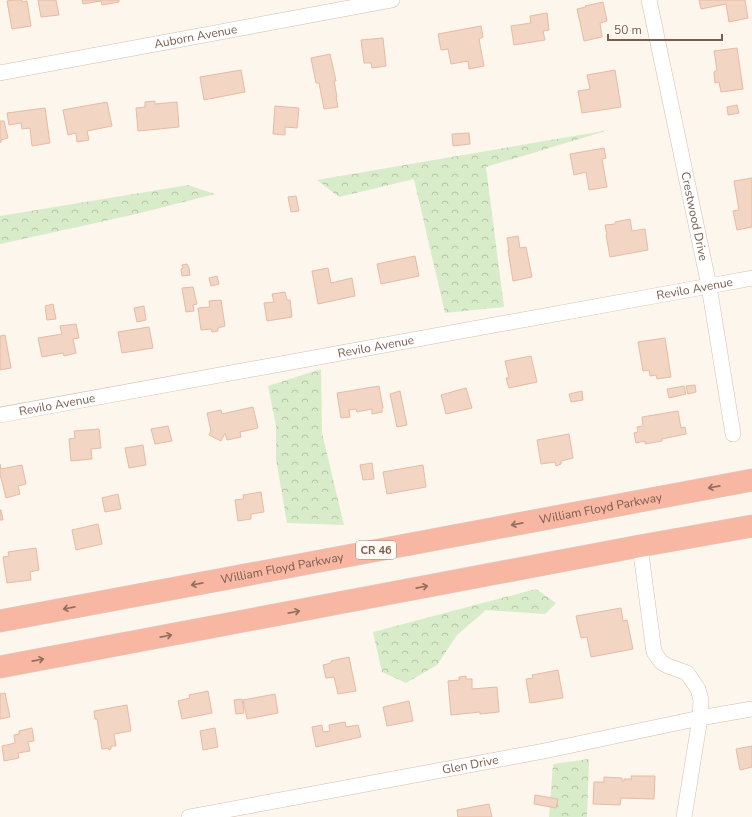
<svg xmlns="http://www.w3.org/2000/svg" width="752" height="817" font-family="'Nunito Sans',sans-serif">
<defs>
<pattern id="forest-crowns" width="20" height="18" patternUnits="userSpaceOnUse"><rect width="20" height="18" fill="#d8ecc9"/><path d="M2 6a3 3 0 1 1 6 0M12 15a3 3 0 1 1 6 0" fill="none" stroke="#b4c2a5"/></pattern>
</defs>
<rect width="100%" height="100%" fill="#fdf6ec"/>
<path fill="url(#forest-crowns)" d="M609,130L486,167L504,307L445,313L414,179L339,197L317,180Z
M188,185L215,194L132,215L0,244V216Z
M321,369L322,433L344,525L287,523L276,459V426L268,386Z
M536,589L556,603L545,614L486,610L457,635L437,665L406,683L382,672L373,632Z
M589,759L587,817H549L553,764Z"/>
<path fill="#f3d5c3" stroke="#e6bba3" d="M15,0H22V2L27,1L31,26L12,29L7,1Z
M38,0H56L59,15L41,17Z
M82,0H119V2L102,5L101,1L83,4Z
M699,0H745L748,18L729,22L726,4L701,9Z
M603,2L607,21L600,23L602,37L584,41L577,9L586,7L585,6Z
M547,13L549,30L543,31L545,40L514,45L511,26L531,23L530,16Z
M481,26L483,37L479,39L484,66L469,69L468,61L451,64L448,49L441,50L438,34Z
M383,38L386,66L372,68L371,63H364L361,40Z
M737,48L743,89L721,92L719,82L715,83L714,72L717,70L714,51Z
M330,54L336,81H334L337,97H336L338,107L324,109L319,83H316L311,58Z
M241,70L245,92L204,100L200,77Z
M615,70L621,107L582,113L578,91L590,89L587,75Z
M155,101V104L177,102L179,127L138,131L136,108L145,107V102Z
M107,102L112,126L87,131L89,140L77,142L76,133L68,135L63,110Z
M737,105L739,113L728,115L727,107Z
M275,106L299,108L297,128L285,127V135L273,134Z
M45,108L50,143L32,146L30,128L22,129L21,123L9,125L7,113Z
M0,121H4L8,138L1,140V142L0,143Z
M469,133L470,144L453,146L452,134Z
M604,148L606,158L602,159L607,187L589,190L586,172L574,175L570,154Z
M752,178V227L737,230L733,211L739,210L734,181Z
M296,196L299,211L291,212L288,197Z
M630,219L632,231L645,229L648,250L610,257L606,235H607L605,225L615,224V222Z
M518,236L520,248L526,247L532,277L513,281L508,250H509L507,238Z
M415,256L419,276L381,284L377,264Z
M187,264L189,268L190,275L182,276L181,269L183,268L182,265Z
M328,268L331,283L352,278L355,296L318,304L312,271Z
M217,276L219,284L211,286L209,278Z
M193,287L197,304L193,305L194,311L186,312L182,288Z
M285,292L287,300H290L292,317L267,321L264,303L274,302L272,294Z
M221,300L225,326L218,328V331L212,332L211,329L201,330L198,308L210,307L209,301Z
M53,304L56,319L47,320L45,306Z
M144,306L146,320L137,322L134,308Z
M76,324L79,338L73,339L76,353L64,356L63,353L42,357L38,338L62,334L60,326Z
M149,327L153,348L122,353L118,332Z
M5,335L11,368L0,370V336Z
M665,338L671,377L657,379L656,375L650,376L649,370L643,371L638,342Z
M531,356L537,382L509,388L506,378H509L505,361Z
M695,385L696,392L688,394L686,386Z
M379,386L383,408H382V412L372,414V409L357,412L356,409L349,410L350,417L341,418L337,393Z
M684,386L686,394L669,398L667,389Z
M466,388L472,408L446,414L441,395Z
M400,391L407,425L397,427L390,394Z
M582,391L583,400L571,402L569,394Z
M253,407L258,428L240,432L241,437L227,440L225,433L221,441L209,435L211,431L207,413L221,410L222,414Z
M678,411L681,428L685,427L686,434L662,439V441L645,444V441L636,443L634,433L638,432L637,427L643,426L642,417Z
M168,426L172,441L155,444L151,429Z
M99,429L101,448L91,449L92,459L71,461L69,439L75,438L74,431Z
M569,434L573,458L561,461V464L556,466L555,462L541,464L537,440Z
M143,445L146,465L129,468L125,448Z
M372,463L374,479L363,480L360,465Z
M0,464L1,469L22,465L26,484L18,486L20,494L6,498L0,474Z
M423,465L426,487L387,494L383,472Z
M261,492L264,512L251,514V519L238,521L235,500L244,499L243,495Z
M118,494L121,509L105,512L102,498Z
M0,510H1L3,520H0Z
M98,524L102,544L76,550L72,530Z
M36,548L39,570L30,572L31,580L7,583L3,557L9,556L8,552Z
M621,608L623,621L627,620L633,649L591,657L587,637L581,638L576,616Z
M349,657L356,691L338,694L334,677L326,678L323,665L331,663V661Z
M558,670L563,698L530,703L526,679L533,678L532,675Z
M466,676V679H472V689L497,687L499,712L480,714V712L451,715L448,681L459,680V677Z
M208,691L212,713L182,719L178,701L190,698L189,695Z
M5,693L10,717L0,719V694Z
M275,694L278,713L247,719L243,700Z
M242,699L244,713L236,714L234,700Z
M409,701L413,721L387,726L383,707Z
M127,705L131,731L114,734L116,746H111V749L109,750L108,748L102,749L97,719H95L94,711Z
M345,722L346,727L358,725L361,737L316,747L312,727L322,725L323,732L330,731L329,725Z
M32,728L34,741L28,742L30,751L18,753L19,758L4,761L2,746L15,743L14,735L19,734V731Z
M215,728L218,747L203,750L200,731Z
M752,746V767L740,770L736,749Z
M631,776H655L654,799L621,798L620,805L593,804L594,782H604V777L622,778V781H624V779H632Z
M535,795L558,799L556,808L534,804Z
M489,804L492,817H458L457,810Z"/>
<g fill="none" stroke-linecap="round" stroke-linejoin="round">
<g stroke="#d1beb0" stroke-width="16">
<g id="minor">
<path id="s1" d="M649,0L709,286L733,434"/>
<path id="s2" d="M0,73L392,0"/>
<path id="s3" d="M0,415L709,286L752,278"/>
<path d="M640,546L654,652L661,662L668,666L687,673L698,689L701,700L700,718L684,817"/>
<path id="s4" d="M189,817L544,751L700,718L752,709"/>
</g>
</g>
<g stroke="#dad1cd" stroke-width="23">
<g id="highway">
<path id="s5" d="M0,621L752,480"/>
<path d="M0,667L640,546L752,526"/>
</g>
</g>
<use href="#minor" stroke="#fff" stroke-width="15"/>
<use href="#highway" stroke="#f7b7a3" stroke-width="22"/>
</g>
<defs><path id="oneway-shaft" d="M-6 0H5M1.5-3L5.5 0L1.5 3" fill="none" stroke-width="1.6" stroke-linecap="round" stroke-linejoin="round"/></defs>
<g stroke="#936e5e">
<use href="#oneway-shaft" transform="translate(714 487) rotate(169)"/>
<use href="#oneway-shaft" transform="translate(517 524) rotate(169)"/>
<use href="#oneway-shaft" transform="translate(197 584) rotate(169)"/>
<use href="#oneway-shaft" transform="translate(422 587) rotate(-11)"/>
<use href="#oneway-shaft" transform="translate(69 608) rotate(169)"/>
<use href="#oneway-shaft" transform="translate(294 612) rotate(-11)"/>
<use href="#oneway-shaft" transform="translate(166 636) rotate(-11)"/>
<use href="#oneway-shaft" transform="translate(38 660) rotate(-11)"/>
</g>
<g text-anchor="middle" stroke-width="3" stroke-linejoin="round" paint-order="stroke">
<rect fill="#fffaf3" stroke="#a28b7f" stroke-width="1" x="356" y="541" width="40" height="18" rx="3"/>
<g font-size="11" font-weight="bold" fill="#7a5c4d">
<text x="376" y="554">CR 46</text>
</g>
<g font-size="12" fill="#7a5c4d" stroke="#fffaf3">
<text dy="4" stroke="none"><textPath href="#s2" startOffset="199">Auborn Avenue</textPath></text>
<text dy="4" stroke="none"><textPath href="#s1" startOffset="221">Crestwood Drive</textPath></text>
<text dy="4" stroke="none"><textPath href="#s3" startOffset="706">Revilo Avenue</textPath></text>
<text dy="4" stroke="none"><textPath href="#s3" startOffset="382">Revilo Avenue</textPath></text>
<text dy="4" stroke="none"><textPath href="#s3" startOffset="58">Revilo Avenue</textPath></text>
<text dy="4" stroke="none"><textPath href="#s5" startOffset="611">William Floyd Parkway</textPath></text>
<text dy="4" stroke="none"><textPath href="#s5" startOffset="287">William Floyd Parkway</textPath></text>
<text dy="4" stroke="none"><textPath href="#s4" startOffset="286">Glen Drive</textPath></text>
</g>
</g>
<path d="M608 34v6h114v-6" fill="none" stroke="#7a5c4d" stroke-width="2"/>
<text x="614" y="34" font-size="12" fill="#7a5c4d" stroke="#fffaf3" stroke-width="3" paint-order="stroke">50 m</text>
</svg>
